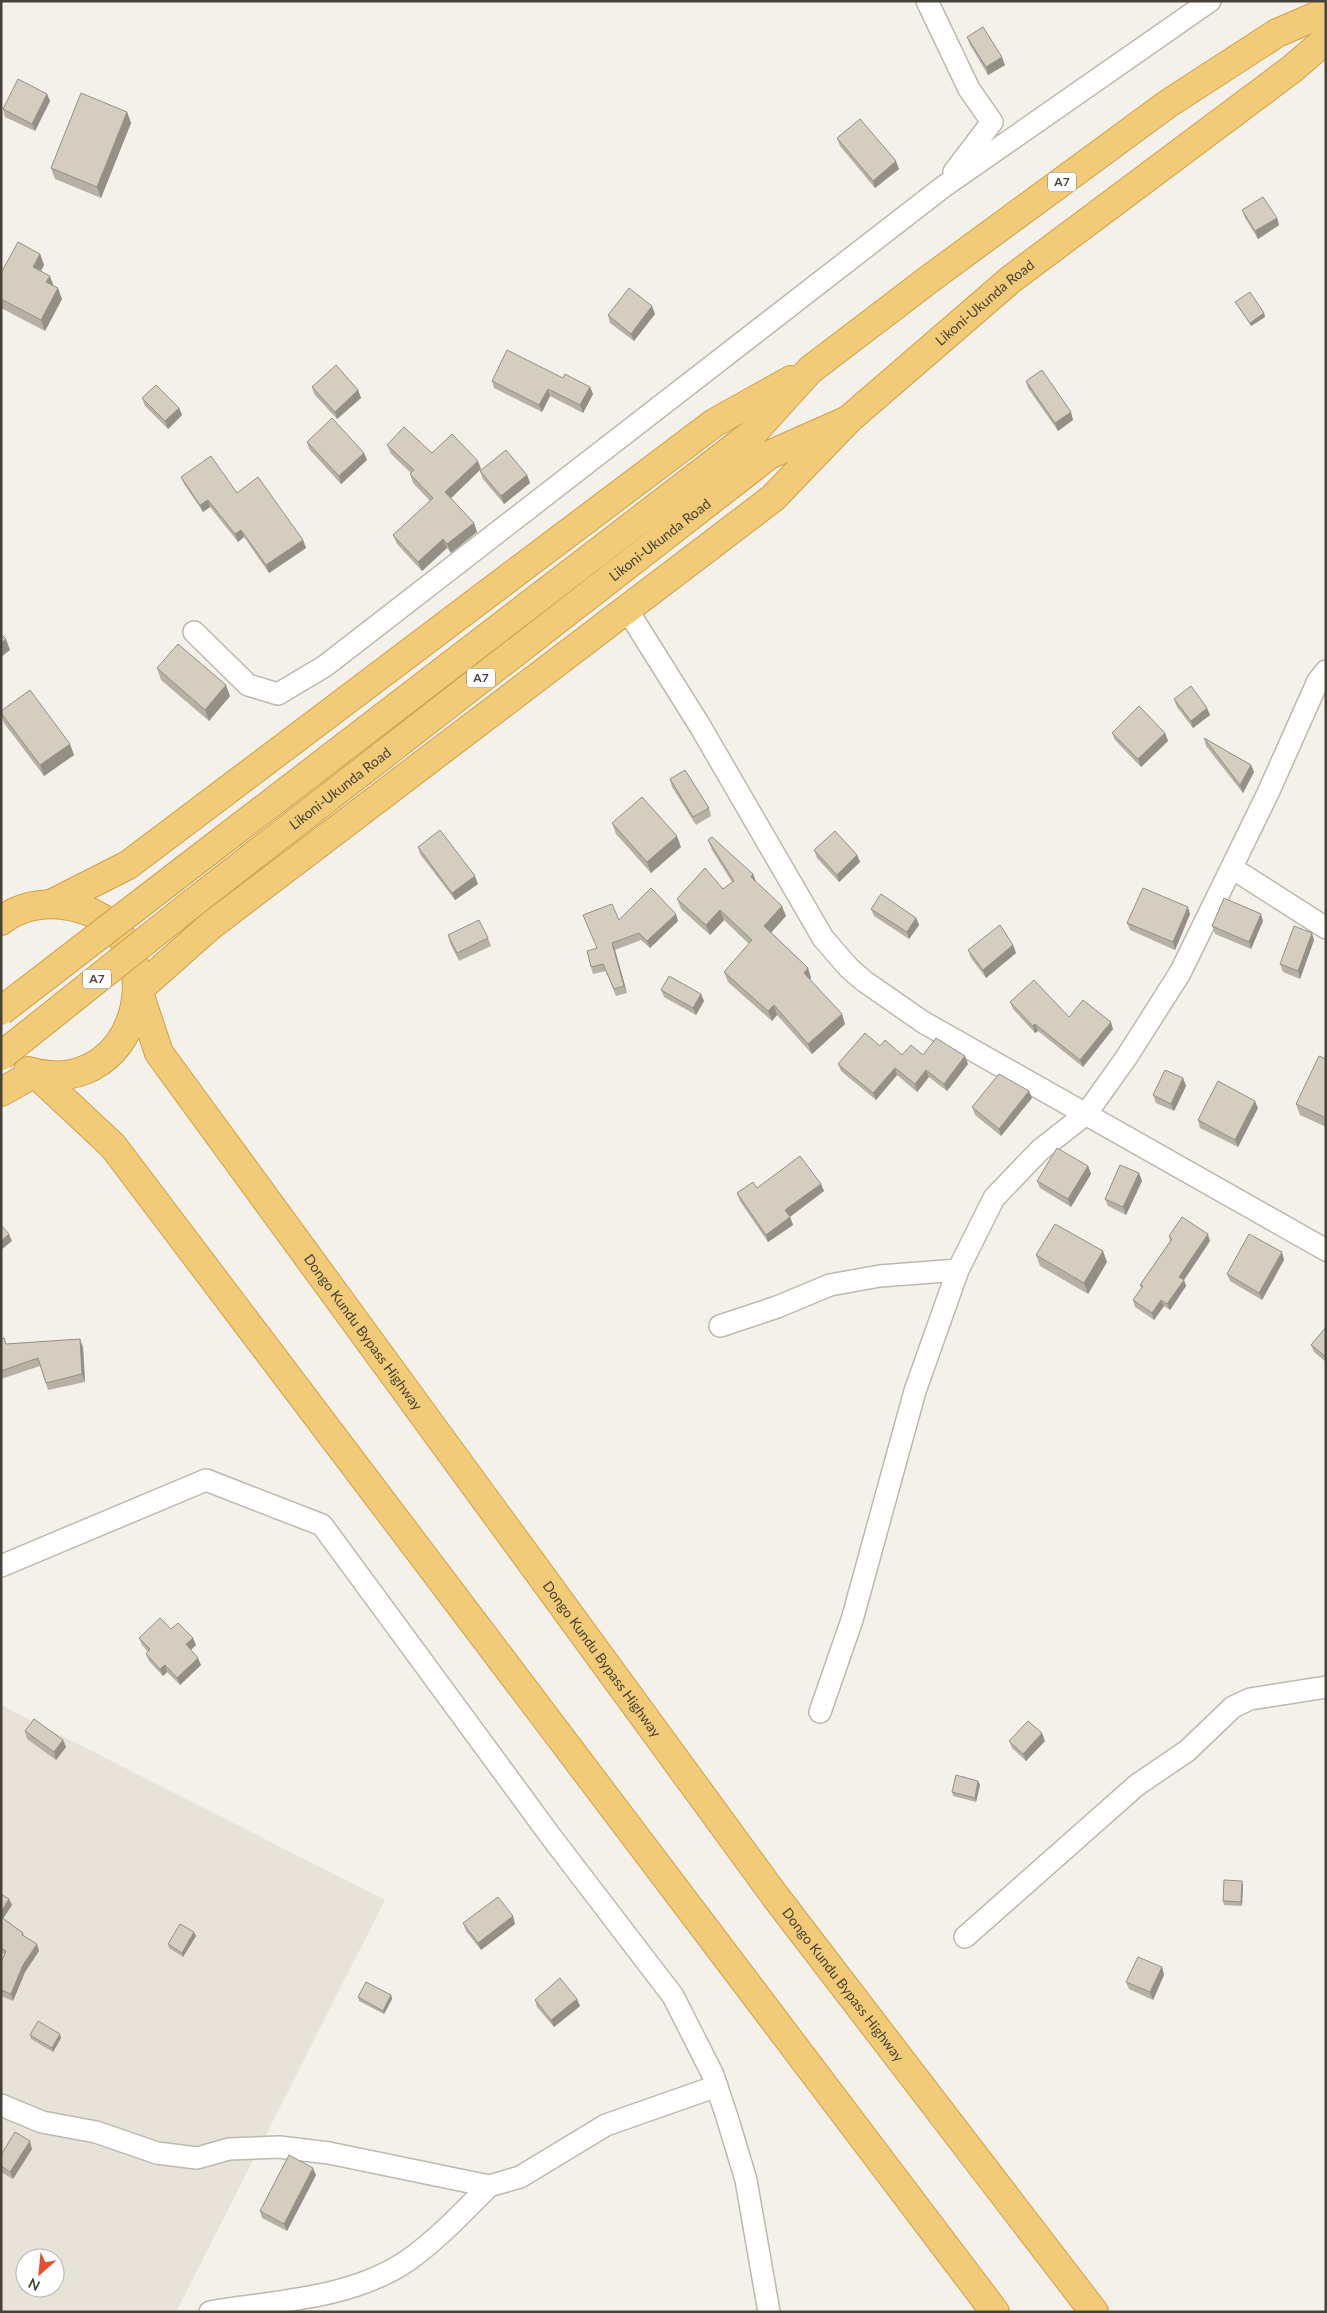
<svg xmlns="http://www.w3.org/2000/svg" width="1327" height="2313" font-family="Lato,sans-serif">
<rect width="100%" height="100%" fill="#f4f1ea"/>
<path fill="#e7e3d9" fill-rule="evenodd" d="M1,1705L385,1900L176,2312H1ZM25,2258H55V2288H25Z"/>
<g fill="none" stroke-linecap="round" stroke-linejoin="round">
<g stroke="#beb9ad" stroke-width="24">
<path id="street" d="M927,1L969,89L992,122L954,172
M626,608L700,726L823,938L849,968L864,981L923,1022L1326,1250
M194,632L248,685L278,694L325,666L943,187L1210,1
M1232,868L1326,928
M720,1326L777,1307L830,1285L880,1276L958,1270
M1,1566L206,1480L322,1525L552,1838L673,1996L713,2075L727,2117L746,2180L769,2312
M820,1712L852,1620L915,1391L958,1270L994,1198L1040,1150L1086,1114L1126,1058L1180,973L1268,793L1318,681L1326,671
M965,1937L1137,1785L1187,1751L1233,1707L1250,1699L1326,1687
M1,2105L42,2122L96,2132L157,2153L197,2158L229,2149L279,2147L329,2153L489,2186L520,2177L606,2125L717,2086
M210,2312C275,2301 351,2299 407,2261C437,2240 463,2212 489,2186"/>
</g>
<g stroke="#d0a048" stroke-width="30">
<g id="highway">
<path id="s1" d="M848,420L773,498L209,927L138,990L159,1053L775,1896L1094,2312"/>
<path d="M175,877L753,433L810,370L932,277L1169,103L1277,33L1326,12"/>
<path id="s2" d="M194,902L769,455L848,420L1010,280L1292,69L1326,40"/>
<path d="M53,903L128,865L714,423L791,380"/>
<path d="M1,921C18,907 42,902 63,905C183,919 146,1106 28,1071"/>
<path d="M1,1092L35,1073L113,1146L995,2312"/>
</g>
</g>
<use href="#street" stroke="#fff" stroke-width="21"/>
<use href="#highway" stroke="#f1cb77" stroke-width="28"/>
<g stroke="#d0a048" stroke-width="30" stroke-linecap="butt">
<path id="highway-bridge" d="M1,1011L175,877
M1,1056L194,902"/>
</g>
<use href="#highway-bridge" stroke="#f1cb77" stroke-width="28"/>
</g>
<path fill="#b6b0a5" d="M967,37L1005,65L988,75L970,45Z
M47,94L50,101L35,131L5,117L3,109Z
M127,112L131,123L101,198L55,179L51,168Z
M837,138L899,169L875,188L840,146Z
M1242,210L1277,218L1279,225L1258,239L1245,218Z
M40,254L44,265L41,271L53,285L62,299L45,331L1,308V273Z
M1235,302L1264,313L1265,317L1251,326Z
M655,314L634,341L610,323L608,315Z
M563,378L590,387L593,394L583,413L550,396L542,412L494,388L492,381Z
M1026,381L1073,420L1058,431L1028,388Z
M312,387L358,390L361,398L337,419L314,394Z
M142,398L179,408L182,415L168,429L145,406Z
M307,442L367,460L341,484L309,449Z
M387,445L432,453L481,469L451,498L474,523L477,532L451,553L447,548L422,571L397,544L393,535L430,501L413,483L410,474L411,473L391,454Z
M480,471L527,475L530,483L504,504L483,479Z
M181,477L237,493L303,540L306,548L269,573L244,537L238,542L210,507L203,512L184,484Z
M157,668L230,696L209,721L161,680Z
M1174,699L1210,715L1193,728L1177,707Z
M1,711L74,755L44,776L4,723L1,715Z
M1112,733H1165L1168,741L1141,767L1115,740Z
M1204,738L1251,765L1254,772L1243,793L1206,746Z
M670,779L709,808L711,816L696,825L672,787Z
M612,823L681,847L651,873L616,834Z
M708,840L753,874L756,882L786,916L771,932L808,968L811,978L810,980L845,1024L812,1054L777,1015L772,1021L728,982L724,972L749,944L724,920L710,935L681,909L677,899L723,889L732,882L712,850Z
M418,847L478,884L455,900L420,854Z
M814,850L857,855L860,862L839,882L817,858Z
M871,909L916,918L919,925L909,939L874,916Z
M1190,914L1175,950L1130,930L1127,923Z
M619,920L678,921L650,948L641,940L615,950L627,993L616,996L606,971L593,974L591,967L597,948Z
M1263,921L1251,949L1215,934L1212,926Z
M448,935L488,938L491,946L459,961L450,943Z
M1314,940L1300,979L1283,972L1280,964Z
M1013,945L1016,953L986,978L971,958L968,950Z
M661,990L701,994L704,1001L696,1015L664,997Z
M1010,1002L1113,1029L1083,1067L1038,1031L1035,1033L1013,1009Z
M880,1046L902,1055H923L968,1064L947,1091L929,1077L917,1092L897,1075L876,1100L841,1071L838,1064Z
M1326,1059V1127L1300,1115L1296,1104Z
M1183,1078L1186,1086L1174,1111L1156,1103L1153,1095Z
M1032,1098L1001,1136L975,1115L972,1107Z
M1258,1108L1238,1147L1200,1128L1198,1120Z
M1088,1166L1091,1174L1071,1207L1040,1188L1037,1181Z
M1139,1173L1142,1181L1126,1215L1108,1206L1105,1199Z
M821,1184L824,1191L790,1217L793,1225L768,1242L740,1201L737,1193L757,1188Z
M1169,1236L1210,1241L1184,1280L1186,1286L1170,1310L1164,1306L1154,1320L1135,1307L1133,1300L1141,1288L1140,1285L1170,1241Z
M1036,1255L1107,1262L1088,1294L1040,1266Z
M1284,1260L1262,1300L1230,1281L1227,1274Z
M1326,1327V1362L1314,1352L1311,1345Z
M1,1339L6,1344L83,1347L85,1382L48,1390L40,1366L1,1379Z
M171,1629L196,1645L191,1650L201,1665L180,1685L167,1672L163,1676L149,1661L146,1654L148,1652L142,1645L139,1638Z
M25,1731L63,1740L66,1747L56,1760L27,1739Z
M1009,1741H1045L1026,1761L1012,1748Z
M978,1781L980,1785L976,1802L953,1796L952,1792Z
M1243,1885L1242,1906L1224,1905L1223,1901Z
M1,1894L9,1899L12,1905L3,1918L23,1933L25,1937L39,1951L25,1972L13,2001L1,1996V1962L5,1954L1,1952Z
M463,1923L515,1924L481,1950L466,1931Z
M196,1936L183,1957L169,1948L168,1944Z
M1162,1967L1164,1975L1153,2000L1129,1989L1126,1982Z
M391,1995L392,1999L384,2014L359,2001L358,1997Z
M535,2000L580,2006L554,2027L537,2007Z
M30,2035L61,2038L53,2052L31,2039Z
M32,2149L13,2179L1,2172V2155Z
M316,2175L287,2231L262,2218L260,2211Z"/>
<path fill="#949086" d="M1002,57L1005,65L988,75L986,67Z
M47,94L50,101L35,131L32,124Z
M127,112L131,123L101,198L97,187Z
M896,161L899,169L875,188L873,181Z
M1277,218L1279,225L1258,239L1255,231Z
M40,254L44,265L37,278L33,267Z
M50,276L54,287L46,282Z
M58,288L62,299L45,331L41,320Z
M652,306L655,314L634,341L631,334Z
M1264,313L1265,317L1251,326L1250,323Z
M590,387L593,394L583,413L580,405Z
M548,389L550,396L542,412L539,405Z
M358,390L361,398L337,419L335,412Z
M179,408L182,415L168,429L165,421Z
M1071,412L1073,420L1058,431L1055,423Z
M364,453L367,460L341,484L339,476Z
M478,461L481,469L448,501L445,492Z
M527,475L530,483L504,504L501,496Z
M208,500L210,507L203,512L200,505Z
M474,523L477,532L451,553L447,544Z
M241,530L244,537L238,542L235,534Z
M443,539L447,548L422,571L418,562Z
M303,540L306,548L269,573L266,565Z
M6,639L10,650L1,657V643Z
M226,685L230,696L209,721L205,710Z
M1207,708L1210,715L1193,728L1191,721Z
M1165,733L1168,741L1141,767L1138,759Z
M70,744L74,755L44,776L40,765Z
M1251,765L1254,772L1243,793L1240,785Z
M677,836L681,847L651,873L647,862Z
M857,855L860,862L839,882L837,875Z
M753,874L757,884L751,877Z
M475,876L478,884L455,900L452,893Z
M782,906L786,916L768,936L764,926Z
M1188,907L1190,914L1175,950L1173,942Z
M720,910L724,920L710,935L706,925Z
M676,914L678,921L650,948L647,941Z
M1261,914L1263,921L1251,949L1249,942Z
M916,918L919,925L909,939L907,932Z
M1312,933L1314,940L1300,979L1298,971Z
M612,943L615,950L627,993L624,986Z
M1013,945L1016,953L986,978L983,970Z
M808,968L811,978L807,983L804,973Z
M701,994L704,1001L696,1015L693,1008Z
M774,1005L777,1015L772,1021L768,1011Z
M842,1014L845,1024L812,1054L808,1044Z
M1111,1022L1113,1029L1083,1067L1080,1060Z
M1035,1024L1038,1031L1035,1033L1033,1026Z
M965,1056L968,1064L947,1091L944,1084Z
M895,1068L897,1075L876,1100L873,1093Z
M926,1070L929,1077L917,1092L915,1084Z
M1183,1078L1186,1086L1174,1111L1171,1104Z
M1029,1091L1032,1098L1001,1136L999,1129Z
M1255,1101L1258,1108L1238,1147L1235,1140Z
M1088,1166L1091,1174L1071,1207L1068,1199Z
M1139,1173L1142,1181L1126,1215L1123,1207Z
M821,1184L824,1191L788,1218L785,1210Z
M790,1217L793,1225L768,1242L766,1235Z
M9,1234L12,1241L1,1250V1241Z
M1208,1234L1210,1241L1184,1280L1186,1286L1170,1310L1167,1304L1179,1277Z
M1103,1251L1107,1262L1088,1294L1084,1283Z
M1282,1252L1284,1260L1262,1300L1259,1293Z
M1161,1300L1164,1306L1154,1320L1152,1313Z
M80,1339L83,1347L85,1382L82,1374Z
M193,1638L196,1645L188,1652L186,1644Z
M198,1658L201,1665L180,1685L177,1678Z
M165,1665L167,1672L163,1676L160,1669Z
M1042,1733L1045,1741L1026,1761L1023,1754Z
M63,1740L66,1747L56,1760L54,1752Z
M978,1781L980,1785L976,1802L975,1798Z
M1242,1881L1243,1885L1242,1906L1241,1902Z
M9,1899L12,1905L1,1922V1912Z
M513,1916L515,1924L481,1950L478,1943Z
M194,1932L196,1936L183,1957L182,1953Z
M37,1944L39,1951L25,1972L13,2001L11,1994L23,1965Z
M1162,1967L1164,1975L1153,2000L1150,1992Z
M391,1995L392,1999L384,2014L383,2011Z
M577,1999L580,2006L554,2027L551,2020Z
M60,2034L61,2038L53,2052L52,2048Z
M30,2141L32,2149L13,2179L10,2172Z
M313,2168L316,2175L287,2231L284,2224Z"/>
<path fill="#d4cdc0" stroke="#949086" d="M983,27L1002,57L986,67L967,37Z
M18,79L47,94L32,124L3,109Z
M81,93L127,112L97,187L51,168Z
M860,119L896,161L873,181L837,138Z
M1263,197L1277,218L1255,231L1242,210Z
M18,242L40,254L33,267L50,276L46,282L58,288L41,320L1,299V273Z
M629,288L652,306L631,334L608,315Z
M1250,292L1264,313L1250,323L1235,302Z
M507,350L563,378L565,374L590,387L580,405L548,389L539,405L492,381Z
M336,365L358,390L335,412L312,387Z
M1042,370L1071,412L1055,423L1026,381Z
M156,385L179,408L165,421L142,398Z
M332,418L364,453L339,476L307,442Z
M404,427L432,453L452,434L478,461L445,492L474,523L447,544L443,539L418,562L393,535L433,498L410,474L414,470L387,445Z
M506,450L527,475L501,496L480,471Z
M211,456L237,493L258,477L303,540L266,565L241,530L235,534L208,500L200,505L181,477Z
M1,634L6,639L1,643Z
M178,644L226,685L205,710L157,668Z
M1191,686L1207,708L1191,721L1174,699Z
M30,690L70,744L40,765L1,713V711Z
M1139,706L1165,733L1138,759L1112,733Z
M1204,738L1251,765L1240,785Z
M685,770L709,808L693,817L670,779Z
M642,797L677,836L647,862L612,823Z
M440,830L475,876L452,893L418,847Z
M835,831L857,855L837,875L814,850Z
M712,837L753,874L751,877L782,906L764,926L808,968L804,973L842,1014L808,1044L774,1005L768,1011L724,972L752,940L720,910L706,925L677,899L705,868L723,889L734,881L708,840Z
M651,888L676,914L647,941L639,933L612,943L624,986L614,989L603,964L591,967L587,951L597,948L583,915L612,904L619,920Z
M1143,888L1188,907L1173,942L1127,923Z
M881,894L916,918L907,932L871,909Z
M1224,898L1261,914L1249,942L1212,926Z
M479,920L488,938L457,953L448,935Z
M1000,925L1013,945L983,970L968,950Z
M1294,926L1312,933L1298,971L1280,964Z
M669,976L701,994L693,1008L661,990Z
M1034,980L1069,1017L1083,1000L1111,1022L1080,1060L1035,1024L1033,1026L1010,1002Z
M865,1033L880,1046L885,1040L902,1055L911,1045L923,1055L936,1038L965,1056L944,1084L926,1070L915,1084L895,1068L873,1093L838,1064Z
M1319,1056L1326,1059V1118L1296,1104Z
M1165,1070L1183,1078L1171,1104L1153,1095Z
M999,1074L1029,1091L999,1129L972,1107Z
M1218,1081L1255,1101L1235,1140L1198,1120Z
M1057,1148L1088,1166L1068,1199L1037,1181Z
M800,1156L821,1184L785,1210L790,1217L766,1235L737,1193L753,1182L757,1188Z
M1120,1165L1139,1173L1123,1207L1105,1199Z
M1182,1217L1208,1234L1179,1277L1184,1280L1167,1304L1161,1300L1152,1313L1133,1300L1143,1286L1140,1285L1172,1239L1169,1236Z
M1055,1224L1103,1251L1084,1283L1036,1255Z
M1,1225L9,1234L1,1241Z
M1249,1234L1282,1252L1259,1293L1227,1274Z
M1326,1327V1357L1311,1345Z
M4,1338L6,1344L80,1339L82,1374L46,1383L38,1358L1,1371V1339Z
M160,1618L171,1629L178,1623L193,1638L186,1644L198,1658L177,1678L165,1665L160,1669L146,1654L150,1649L139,1638Z
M34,1719L63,1740L54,1752L25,1731Z
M1028,1721L1042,1733L1023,1754L1009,1741Z
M956,1775L978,1781L975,1798L952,1792Z
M1224,1880L1242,1881L1241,1902L1223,1901Z
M1,1894L9,1899L1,1912Z
M498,1897L513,1916L478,1943L463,1923Z
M1,1917L23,1933L22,1935L37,1944L23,1965L11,1994L1,1990V1962L6,1951L1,1948Z
M180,1924L194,1932L182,1953L168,1944Z
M1138,1957L1162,1967L1150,1992L1126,1982Z
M560,1978L577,1999L551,2020L535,2000Z
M366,1982L391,1995L383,2011L358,1997Z
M38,2021L60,2034L52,2048L30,2035Z
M15,2132L30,2141L10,2172L1,2166V2155Z
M289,2155L313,2168L284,2224L260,2211Z"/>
<g text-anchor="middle" stroke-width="5" stroke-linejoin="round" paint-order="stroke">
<g fill="#fff" stroke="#7e7b74" stroke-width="1">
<rect x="1048" y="172.5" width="28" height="19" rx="4"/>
<rect x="467" y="668.5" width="28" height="19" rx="4"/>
<rect x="83" y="969.5" width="28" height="19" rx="4"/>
</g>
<g font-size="12" font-weight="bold" fill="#474239">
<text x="1062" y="186">A7</text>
<text x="481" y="682">A7</text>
<text x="97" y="983">A7</text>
</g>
<g font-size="14" fill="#474239" stroke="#fff">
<text dy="5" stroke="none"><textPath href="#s2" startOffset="995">Likoni-Ukunda Road</textPath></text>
<text dy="5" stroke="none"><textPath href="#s2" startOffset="590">Likoni-Ukunda Road</textPath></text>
<text dy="5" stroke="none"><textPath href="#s2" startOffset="185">Likoni-Ukunda Road</textPath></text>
<text dy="5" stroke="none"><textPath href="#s1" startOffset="1324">Dongo Kundu Bypass Highway</textPath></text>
<text dy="5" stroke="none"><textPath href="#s1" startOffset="1729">Dongo Kundu Bypass Highway</textPath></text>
<text dy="5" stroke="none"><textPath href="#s1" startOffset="2134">Dongo Kundu Bypass Highway</textPath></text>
</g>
</g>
<rect width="1327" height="2313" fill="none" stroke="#474239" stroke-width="5"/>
<g transform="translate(40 2273) rotate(207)"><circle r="24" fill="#ffffff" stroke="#b5b3b0"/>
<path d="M0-4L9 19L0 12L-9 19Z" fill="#e74d2e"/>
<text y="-8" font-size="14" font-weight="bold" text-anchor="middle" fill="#474239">N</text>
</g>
</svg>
